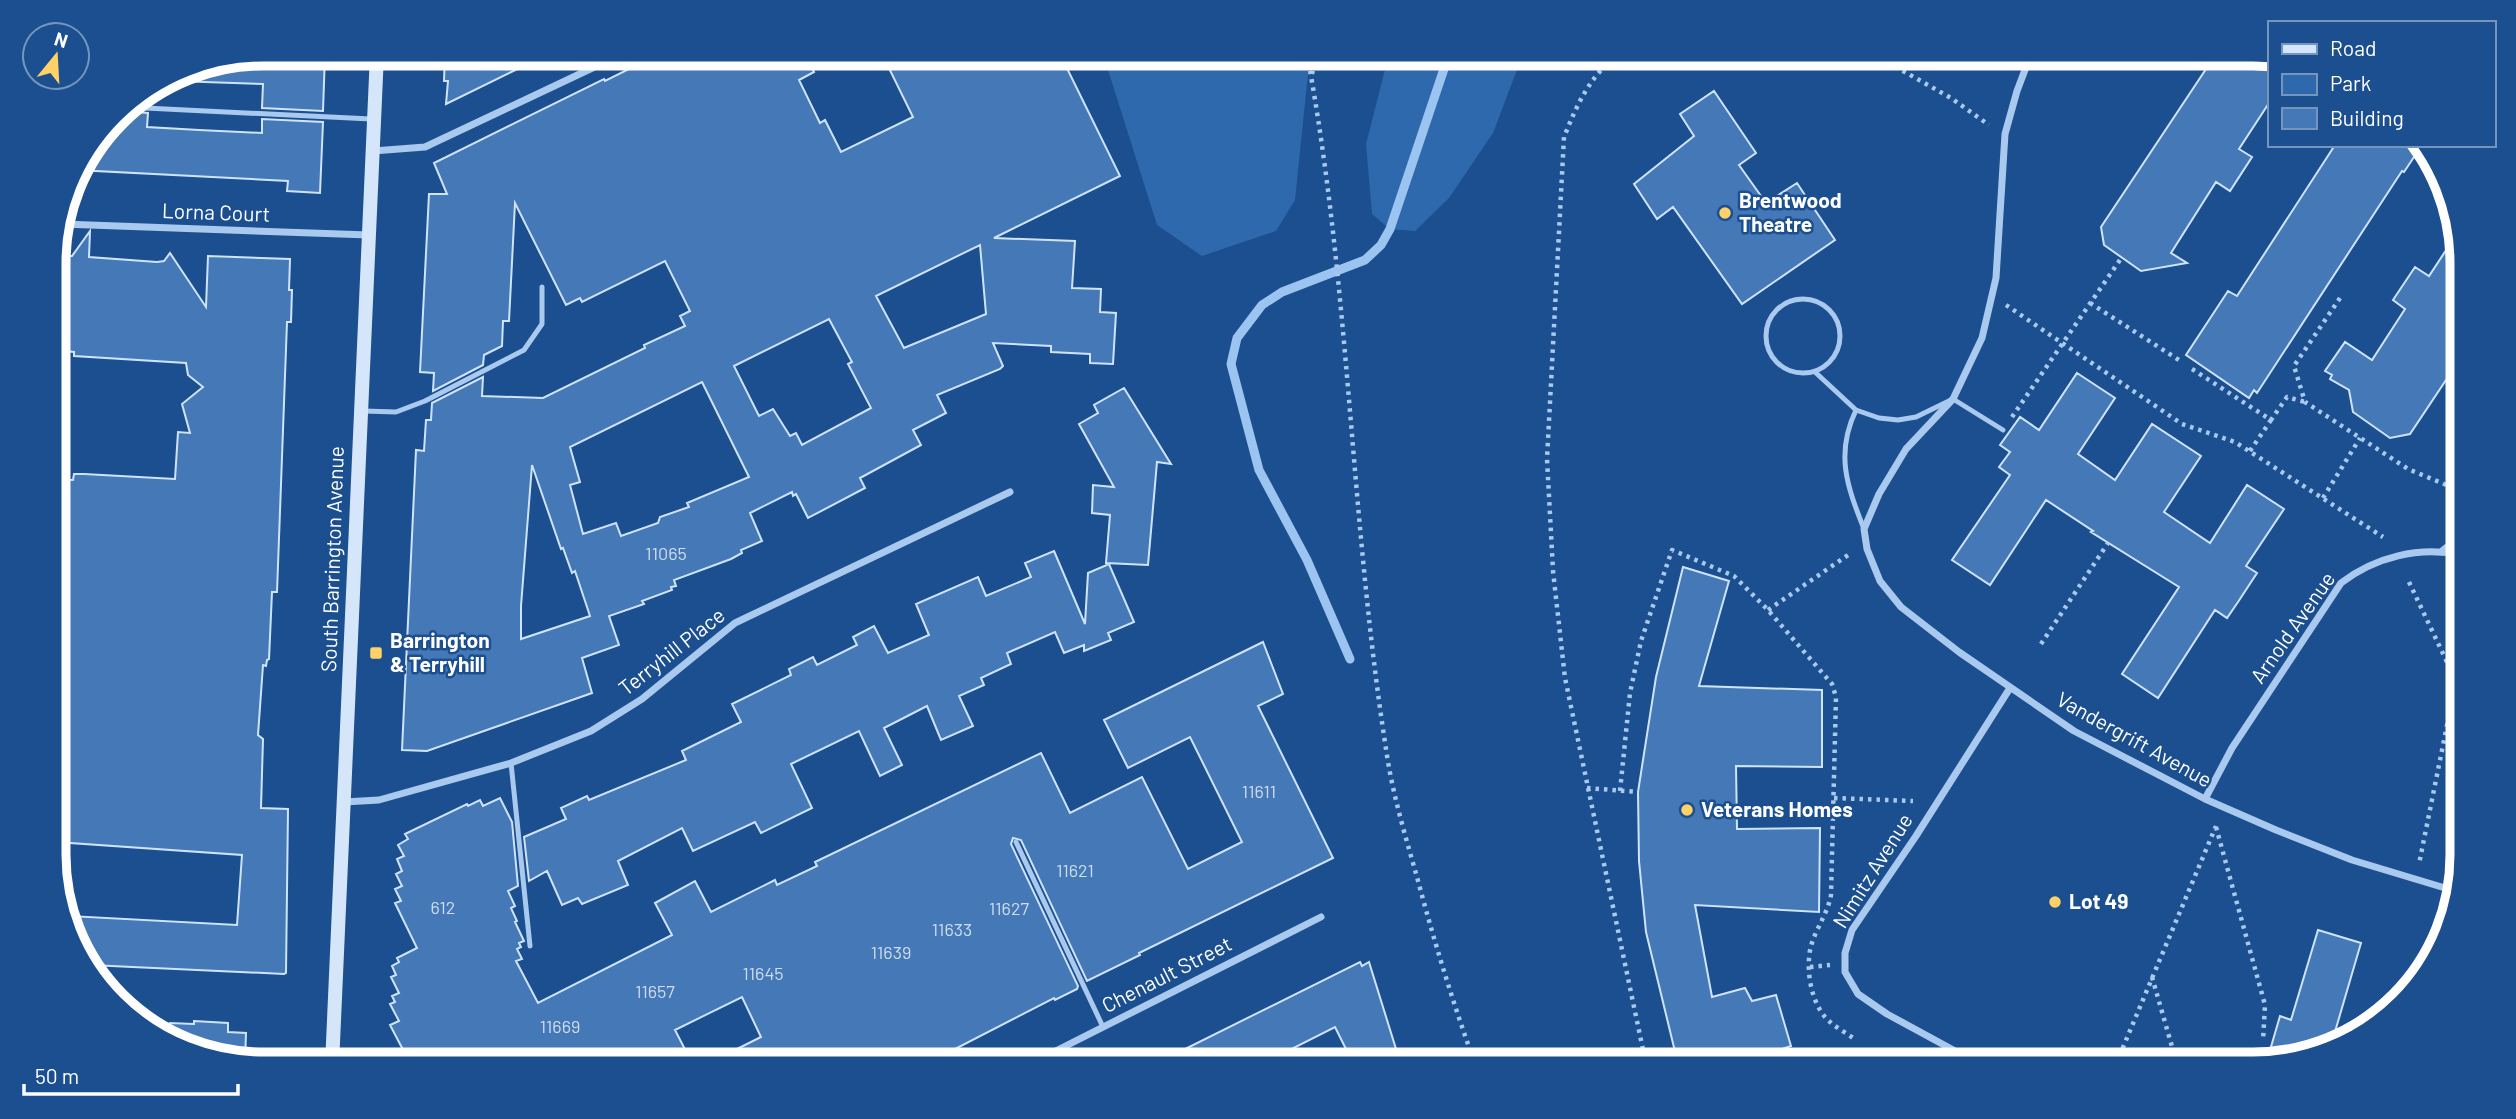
<svg xmlns="http://www.w3.org/2000/svg" width="2516" height="1119" font-family="Barlow,sans-serif">
<rect width="100%" height="100%" fill="#1b4f8f"/>
<path fill="#2e69ad" d="M1103,54H1310L1295,200L1276,231L1202,256L1157,225Z
M1389,54H1523L1493,133L1449,198L1415,231L1390,229L1372,214L1366,144Z"/>
<g fill="none" stroke-linecap="round" stroke-linejoin="round">
<path stroke="#9cc4f0" stroke-width="9" d="M1350,659L1307,560L1259,470L1231,364L1237,338L1262,305L1282,292L1365,260L1381,245L1390,229L1449,54"/>
</g>
<path fill="#4478b7" stroke="#cfe3fa" stroke-width="2" fill-rule="evenodd" d="M264,54H325L323,111L262,108L263,84L175,81L174,76L184,70Z
M445,54H548L446,104L448,81H444Z
M659,54H806L814,72L799,80L820,123L825,120L841,152L913,117L882,54H1060L1120,176L994,238L1075,241L1072,288L1101,289L1100,312L1116,313L1113,364L1090,363V354L1051,352V346L993,343L1003,366L1000,369L937,395L946,413L913,430L921,445L860,478L865,488L808,518L796,494L793,496L792,492L750,513L762,541L741,550L742,553L731,559L674,580L676,586L671,587L672,590L642,601L644,604L609,616L619,645L582,658L592,693L427,751L402,750L416,450L424,451L426,420H431L432,403L483,377L482,396L543,398L645,348L644,345L685,326L680,316L690,311L665,261L582,302L580,298L566,305L515,203L509,321H503L502,346L484,355L483,365L433,391L434,373L420,372L429,194H447L434,163L604,79L605,81ZM980,245L986,314L904,348L876,296ZM829,319L852,362L848,364L871,408L802,445L796,433L790,436L773,409L759,416L734,366ZM702,382L749,477L687,503L689,507L660,517L658,523L621,536L616,523L583,534L570,485L580,482L570,447ZM532,465L561,549L563,548L572,573L575,571L590,616L521,639V606Z
M2216,54H2252L2269,58V103L2239,149L2252,157L2230,191L2216,182L2171,253L2187,263L2141,271L2104,245L2101,227Z
M1714,91L1756,153L1739,165L1766,203L1797,183L1835,240L1742,304L1673,207L1657,219L1634,184L1694,136L1680,114Z
M122,111L148,113L147,127L199,130L262,133V119L323,122L320,193L287,191L288,181L77,170Z
M2335,145H2422L2404,172L2402,171L2257,393L2254,390L2249,398L2186,355L2228,291L2237,296Z
M90,231L89,257L157,262L164,261L170,253L206,307L208,256L290,259L289,290H292L291,322H287L277,592H272L269,659L267,660L266,666L263,665L258,735L263,739L261,808L288,809L286,973L284,974L90,965L70,916L237,925L242,855L56,842L55,479L73,480L74,474H84L175,479L178,432L190,433L182,404L203,387L188,375L186,363L74,356V352L55,350V260L64,261L65,256H72Z
M2458,232L2460,237V359L2410,434L2390,438L2353,412L2349,390L2330,379L2332,375L2325,371L2345,342L2372,360L2405,309L2393,300L2415,267L2429,276Z
M2077,373L2115,398L2078,454L2115,480L2152,424L2201,456L2164,512L2210,543L2247,485L2284,509L2246,566L2257,573L2238,602L2227,618L2215,610L2158,698L2122,674L2179,587L2091,532L2093,531L2046,500L1990,585L1952,560L2010,475L1999,467L2010,452L2000,445L2020,417L2039,430Z
M1124,388L1171,464L1157,462L1148,565L1106,563L1110,515L1092,513L1093,485L1114,487L1079,424L1098,413L1094,405Z
M1054,551L1085,624L1088,573L1109,564L1134,622L1108,633L1111,640L1084,651V645L1064,653L1055,632L1007,653L1011,664L981,678L984,685L959,696L973,726L941,740L927,706L884,728L902,765L880,776L859,731L791,764L812,808L761,833L755,822L693,851L682,828L618,861L628,885L582,904L578,898L562,905L547,871L529,881L524,837L566,819L561,808L587,796L589,800L686,760L682,751L741,722L732,704L791,675L789,669L813,657L817,665L857,645L853,637L874,626L888,653L929,635L916,604L978,577L986,596L1031,577L1025,563Z
M1683,567L1729,581L1699,686L1822,690V767L1736,766L1737,829L1820,828L1819,912L1695,905L1712,997L1745,988L1752,1001L1776,995L1791,1046L1779,1050L1785,1064H1678L1646,932L1639,861L1638,792L1656,677Z
M1263,642L1283,694L1258,706L1333,858L1139,953L1140,955L1087,981L1021,840L1013,838L1011,844L1078,986L1077,989L1055,1000L1054,998L924,1065H705L761,1037L742,997L675,1030L693,1065H411L390,1025L399,1021L390,1004L395,1002L392,996L399,993L391,977L396,975L392,966L399,962L397,958L417,948L395,903L401,901L395,889L402,886L396,874L402,871L397,859L404,856L398,845L408,839L405,834L467,804L468,806L480,800L483,806L500,798L512,822L518,886L508,891L515,906L511,908L517,921L515,922L524,941L519,943L521,947L517,949L522,959L516,961L538,1003L672,935L655,903L695,881L711,912L775,880L777,885L817,866L815,862L1041,753L1070,813L1142,777L1188,869L1242,842L1190,737L1128,768L1104,720Z
M2318,930L2361,943L2332,1042L2266,1064L2280,1016L2291,1020Z
M1360,962L1362,966L1369,962L1401,1065H1354L1335,1027L1260,1065H1153Z
M194,1021L228,1023V1032L246,1033L245,1061L184,1049L168,1037L170,1023L194,1024Z"/>
<g fill="none" stroke-linecap="round" stroke-linejoin="round">
<path stroke="#a9c9ee" stroke-width="4.5" stroke-dasharray="3.5 5" stroke-linecap="butt" d="M1307,54C1350,284 1350,518 1386,749C1392,792 1405,835 1417,877C1434,941 1453,1003 1475,1064
M1620,54C1590,74 1577,105 1564,137L1547,459L1553,571L1565,678L1646,1064
M1873,54L1951,98L1989,125
M1312,74L1316,54
M2340,298L2294,366L2305,402L2408,469L2461,491
M2090,303L2182,362
M2006,305L2182,424L2235,442L2383,537
M2192,369L2271,420L2287,397L2305,402
M2012,417L2122,257
M2250,451L2271,420
M2323,498L2360,438
M2409,582L2456,681L2419,864
M1768,610L1848,555
M2041,644L2108,543
M2457,680L2461,668
M1587,788L1638,792
M1620,791L1630,693L1641,641L1672,550L1734,576L1768,610L1832,684L1836,697L1831,895C1828,913 1816,928 1811,946C1805,969 1811,1006 1830,1022C1837,1028 1846,1033 1853,1038
M1834,798L1913,801
M2216,827L2265,1005L2263,1041
M1810,967L1830,965
M2152,977L2177,1064
M2116,1064L2216,826"/>
<path stroke="#a9c9ee" stroke-width="5" d="M125,107L371,119
M1766 336a37 37 0 1 1 74 0a37 37 0 1 1-74 0Z
M1815,372L1856,410L1879,418L1898,420L1916,417L1953,399L2003,430
M1856,410C1835,454 1847,486 1864,529
M364,411L396,412L425,401L524,350L542,324V287
M511,763L530,946
M1016,842L1103,1027"/>
<path stroke="#a9c9ee" stroke-width="7" d="M2031,54L2017,91L2005,134L1996,278L1982,338L1953,399L1906,449L1879,494L1864,529L1867,549L1880,581L1901,607L1959,652L2074,731L2205,799L2276,830L2352,860L2455,891
M373,151L425,147L622,54
M62,224L369,235
M2442,551L2461,536
M2205,799L2232,748L2341,583C2375,557 2419,546 2461,555
M344,802L379,800L511,763L591,731L642,699L735,623L1010,492
M1979,1064L1887,1014L1858,994L1845,972V953L1852,930L1916,836L2010,688
M1028,1065L1321,917"/>
<path stroke="#d6e6fa" stroke-width="14" d="M332,1065L377,54"/>
</g>
<g fill="#ffd166" stroke="#1b4f8f" stroke-width="2.5">
<circle cx="1725" cy="213" r="7"/>
<rect x="369" y="646" width="14" height="14" rx="3.5"/>
<circle cx="1687" cy="810" r="7"/>
<circle cx="2055" cy="902" r="7"/>
</g>
<g text-anchor="middle" stroke-width="5" stroke-linejoin="round" paint-order="stroke">
<g font-size="18" fill="#d0dded">
<text x="666" y="560">11065</text>
<text x="1259" y="798">11611</text>
<text x="1075" y="877">11621</text>
<text x="443" y="914">612</text>
<text x="1009" y="915">11627</text>
<text x="952" y="936">11633</text>
<text x="891" y="959">11639</text>
<text x="763" y="980">11645</text>
<text x="655" y="998">11657</text>
<text x="560" y="1033">11669</text>
</g>
<g font-size="21" font-weight="bold" fill="#fff" stroke="#1b4f8f" text-anchor="start">
<text x="1739" y="208">Brentwood<tspan x="1739" dy="24">Theatre</tspan></text>
<text x="390" y="648">Barrington<tspan x="390" dy="24">&amp; Terryhill</tspan></text>
<text x="1701" y="817">Veterans Homes</text>
<text x="2069" y="909">Lot 49</text>
</g>
<g font-size="21" fill="#fff" stroke="#1b4f8f">
<text transform="translate(216 213) rotate(2)" y="7">Lorna Court</text>
<text transform="translate(333 559) rotate(-88)" y="7">South Barrington Avenue</text>
<text transform="translate(2293 628) rotate(-55)" y="7">Arnold Avenue</text>
<text transform="translate(672 652) rotate(-38)" y="7">Terryhill Place</text>
<text transform="translate(2134 740) rotate(29)" y="7">Vandergrift Avenue</text>
<text transform="translate(1873 871) rotate(-58)" y="7">Nimitz Avenue</text>
<text transform="translate(1167 975) rotate(-27)" y="7">Chenault Street</text>
</g>
</g>
<path d="M0 0H2516V1119H0ZM263 66H2253A197 197 0 0 1 2450 263V855A197 197 0 0 1 2253 1052H263A197 197 0 0 1 66 855V263A197 197 0 0 1 263 66Z" fill="#1b4f8f" fill-rule="evenodd"/>
<path fill="none" stroke="#fff" stroke-width="9" d="M263 66H2253A197 197 0 0 1 2450 263V855A197 197 0 0 1 2253 1052H263A197 197 0 0 1 66 855V263A197 197 0 0 1 263 66Z"/>
<rect x="2268" y="21" width="228" height="126" fill="#1b4f8f" stroke="#7695bc" stroke-width="2"/>
<rect x="2282" y="44" width="35" height="10" fill="#d6e6fa" stroke="#7695bc" stroke-width="2"/>
<text x="2330" y="56" font-size="21" fill="#ffffff">Road</text>
<rect x="2282" y="74" width="35" height="21" fill="#2e69ad" stroke="#7695bc" stroke-width="2"/>
<text x="2330" y="91" font-size="21" fill="#ffffff">Park</text>
<rect x="2282" y="108" width="35" height="21" fill="#4478b7" stroke="#7695bc" stroke-width="2"/>
<text x="2330" y="126" font-size="21" fill="#ffffff">Building</text>
<g transform="translate(56 56) rotate(18)"><circle r="33" fill="#1b4f8f" stroke="#7695bc" stroke-width="2"/>
<path d="M0-5L12 26L0 18L-12 26Z" fill="#ffd166"/>
<text y="-10" font-size="19" font-weight="bold" text-anchor="middle" fill="#ffffff">N</text>
</g>
<path d="M24 1084v10h214v-10" fill="none" stroke="#ffffff" stroke-width="3.5"/>
<text x="35" y="1084" font-size="21" fill="#ffffff" stroke="#1b4f8f" stroke-width="5" paint-order="stroke">50 m</text>
</svg>
